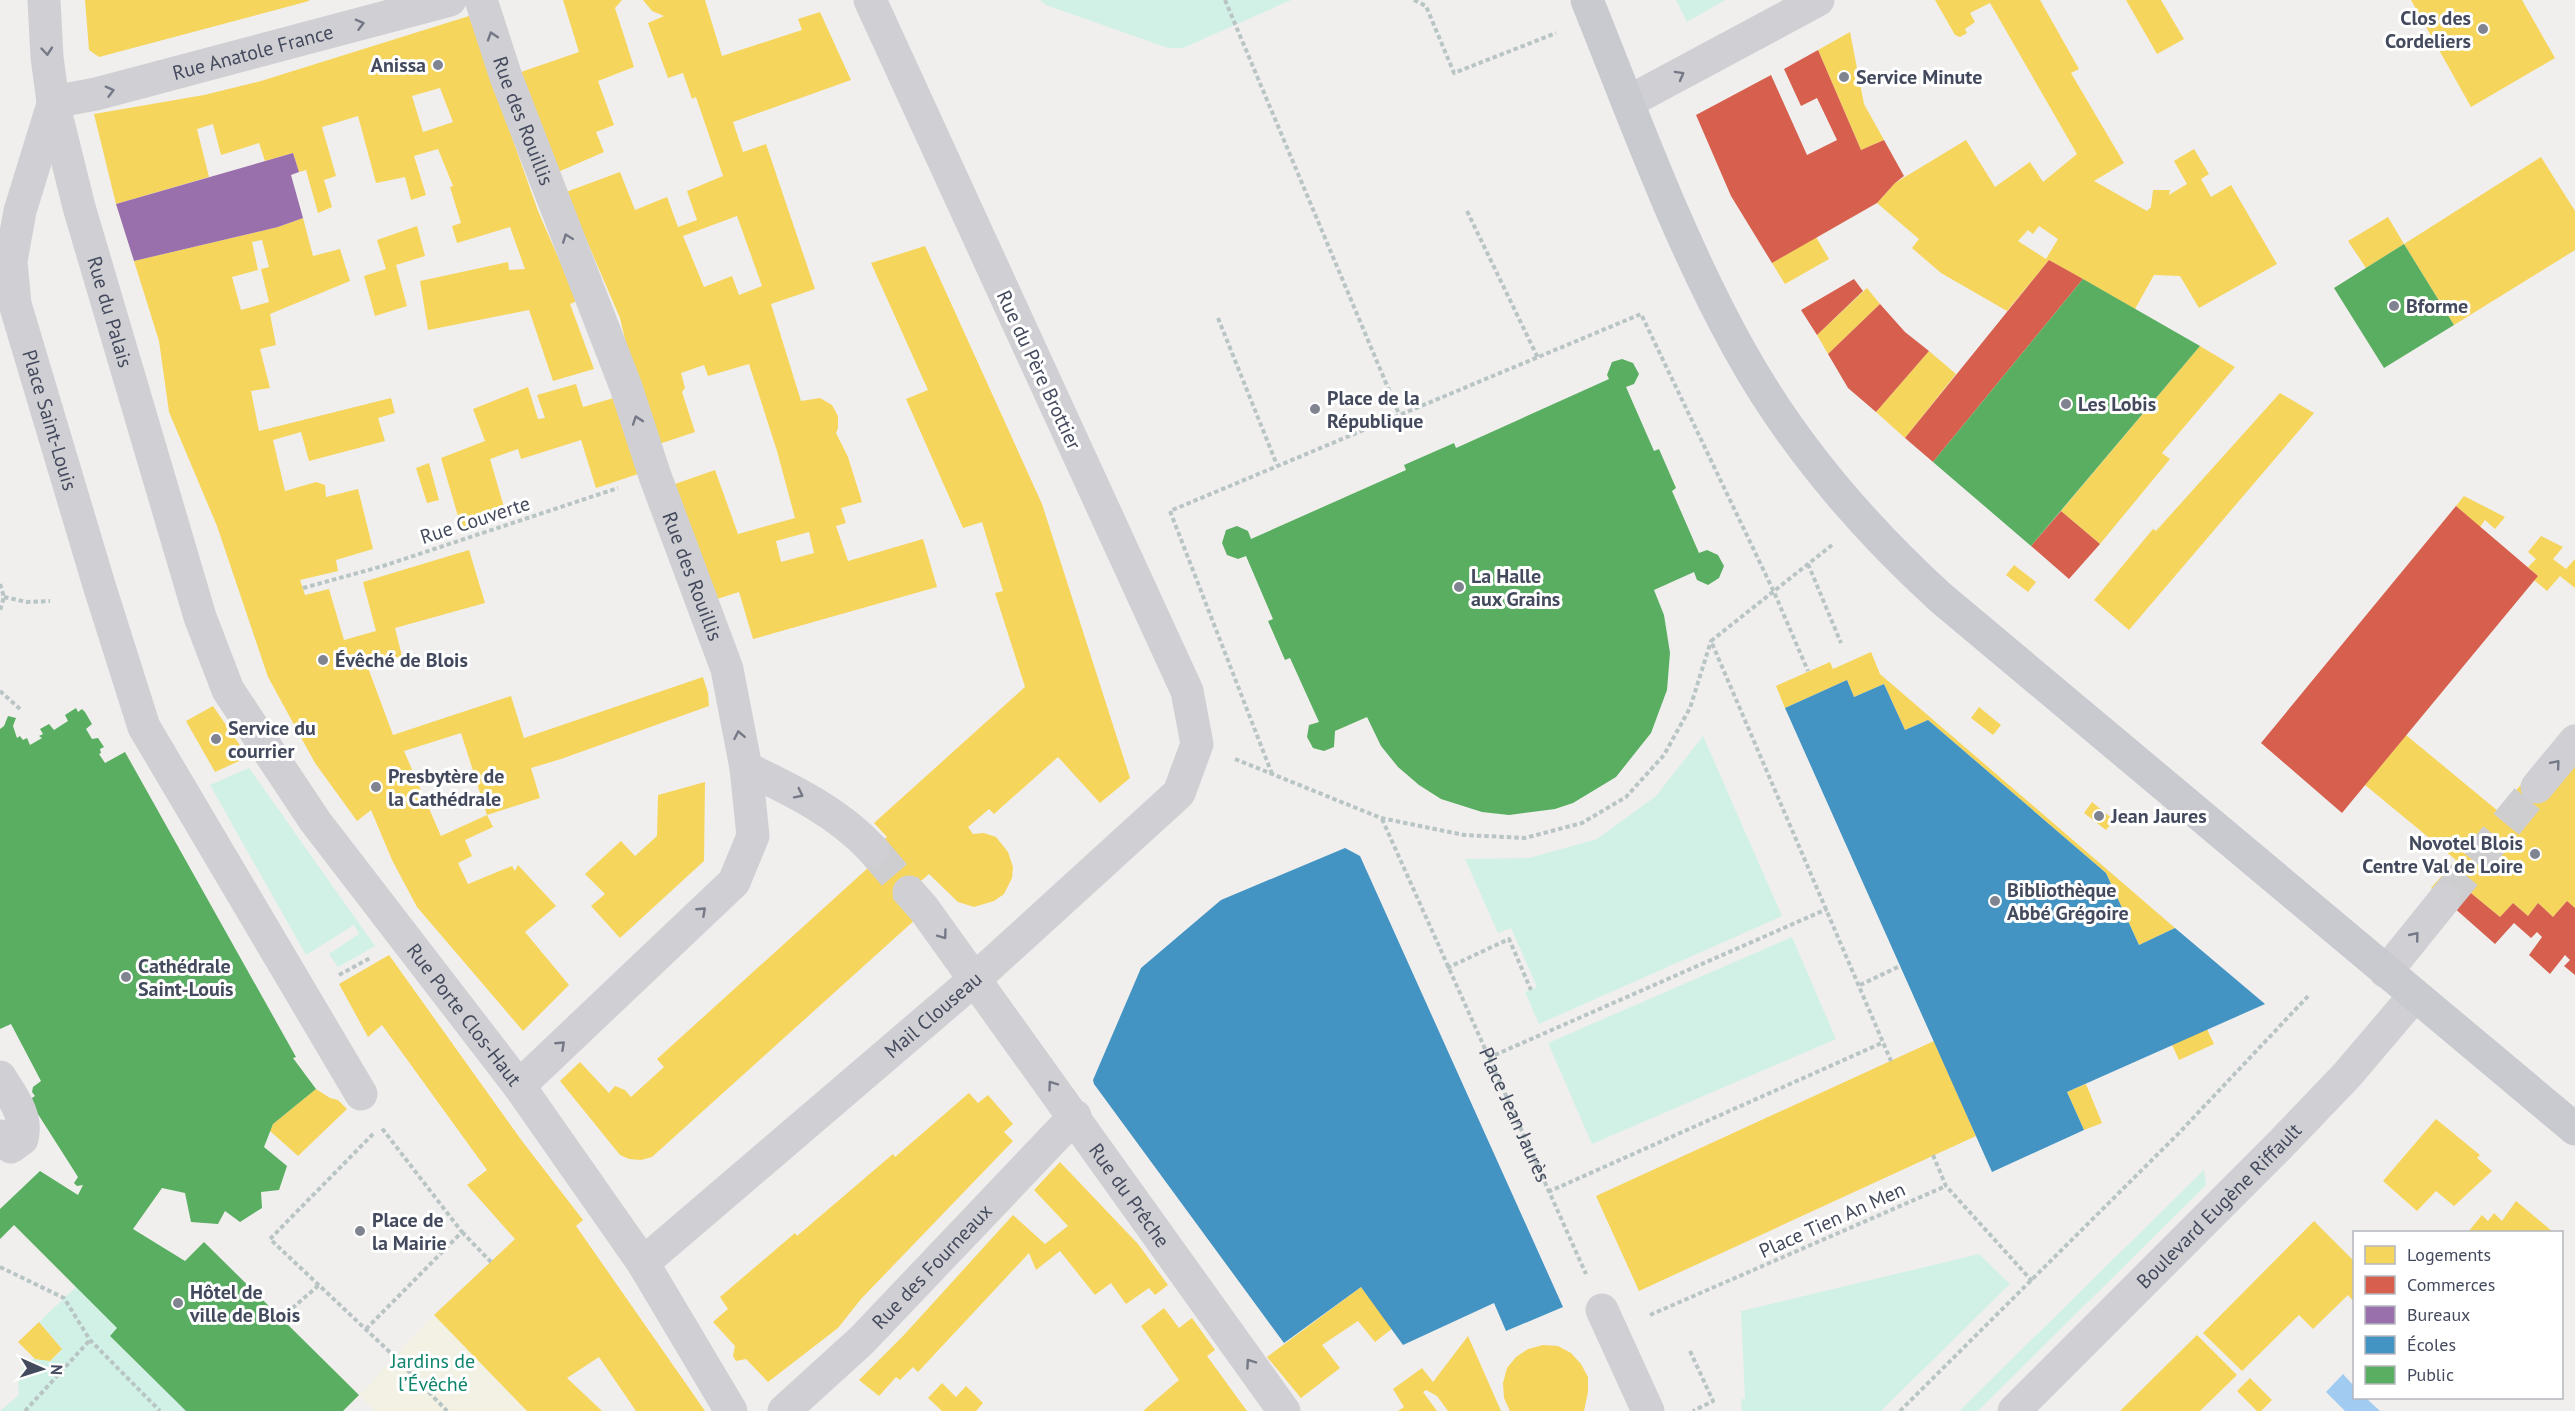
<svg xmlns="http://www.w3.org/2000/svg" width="2575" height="1411" font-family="'PT Sans',sans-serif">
<rect width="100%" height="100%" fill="#f0efee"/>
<path fill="#d1f1e6" d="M1040,0H1291L1183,48H1168L1046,5Z
M1676,0H1725L1687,22Z
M1703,736L1782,916L1539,1024L1525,992L1537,987L1511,928L1498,933L1465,859L1529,858L1597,839L1656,796Z
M249,768L375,946L338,967L329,954L359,934L354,925L306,955L210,785Z
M1792,937L1836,1039L1592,1144L1548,1043Z
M2204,1170L2206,1185L1978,1411H1959Z
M1979,1254L2010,1284L1881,1411H1742L1741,1400L1745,1398L1741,1311Z
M76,1287L117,1328L110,1336L186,1411H0L19,1395C16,1374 24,1351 50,1361L62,1349L39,1322Z"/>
<path fill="#f2f1e4" d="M434,1315L527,1411H375L359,1395Z"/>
<path fill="#a2cbf2" d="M2343,1374L2354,1386V1398H2366L2380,1411H2345L2326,1392Z"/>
<path fill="#f6d55c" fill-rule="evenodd" d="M85,0H309V1L99,57L89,50Z
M563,0H622L615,8L634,67L598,81L614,125L596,132L604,152L558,172L518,73L579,52Z
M643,0H705L722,56L802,30L798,19L820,12L851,80L733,122L743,152L766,144L815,289L771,304L801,401L820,398L832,405L838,416V428L836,433L848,457L862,502L841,508L846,523L836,526L848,561L923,539L937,587L753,639L739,592L717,599L675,484L715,470L738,534L795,518L777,451L749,364L708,376L704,365L681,373L685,388L682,392L695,432L659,444L635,382L620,318L566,192L620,172L635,210L667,197L678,227L697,220L687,191L723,176L696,97L692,99L683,73L668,78L648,23L664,16L652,11ZM737,216L762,286L739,295L732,276L704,287L683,236ZM809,532L814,553L781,562L776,541Z
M1935,0H2040L2079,69L2071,73L2124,163L2094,181L2147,211L2151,207L2153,190H2170L2169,195L2187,184L2174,161L2194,149L2209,174L2201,179L2211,197L2231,185L2277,264L2199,308L2180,276L2154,275L2135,309L2049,260L2007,311L1941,273L1912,248L1919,239L1877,203L1895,183L1966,140L1995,187L2030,162L2043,182L2077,154L1990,3L1970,13L1975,22L1965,29L1967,33L1960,37L1955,35ZM2039,226L2058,239L2046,259L2018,241L2028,230L2033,234Z
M2126,0H2161L2184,39L2157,54Z
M2411,0H2522L2555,58L2471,107Z
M469,16L538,211L577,301L570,304L594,369L553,381L529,310L428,330L420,281L508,262L509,270L525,269L510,227L457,243L452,226L461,223L450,187L453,186L438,149L414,156L426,195L411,200L405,177L376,183L358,116L322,127L336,176L324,180L332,207L318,213L306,170L299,172L293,153L265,161L259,143L221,155L213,124L197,129L209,177L116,204L94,114L204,95L261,81ZM440,88L453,122L423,132L412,96Z
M1850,32L1864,104L1884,140L1861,150L1818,50Z
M2541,157L2575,211V250L2454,325L2404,244Z
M2388,217L2404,244L2366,268L2348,241Z
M303,218L313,256L340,249L350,281L270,314L276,345L260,349L270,388L251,391L259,431L391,398L395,413L378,418L385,441L309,461L301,432L273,440L285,491L316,482L325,485L326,497L358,489L373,549L336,560L338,571L300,580L305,595L329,589L344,640L376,631L363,582L469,550L485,603L395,628L402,656L367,665L393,735L511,696L524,738L703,677L708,693L709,706L561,759L531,768L540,798L487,815L461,733L404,751L441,836L487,815L493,827L465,840L472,856L458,863L468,884L512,866L515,871L518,865L556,906L525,932L569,985L523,1031L417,907L392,860L371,810L357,821L315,763L268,677L217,526L169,412L159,341L134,261L278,227ZM262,240L269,267L261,269L269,302L241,310L232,277L258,270L252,242Z
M417,226L425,256L396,265L407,306L375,316L364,276L386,269L377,240Z
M1816,237L1829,259L1785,284L1772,263Z
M925,246L1042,504L1130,778L1100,803L1058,757L994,814L989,809L968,827L973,834L984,833L996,837L1008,852L1013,867L1012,878L1004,894L994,901L974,907L958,902L929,874L899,900L917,918L652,1157L641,1160L629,1159L620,1155L560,1081L580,1062L609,1093L615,1086L625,1090L631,1097L664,1067L657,1059L869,867L863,859L887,837L874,823L1025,687L995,593L1003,591L982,522L963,528L906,399L928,390L871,263Z
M1867,288L1880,304L1828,354L1817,335Z
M2200,346L2235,367L2162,453L2170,459L2100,544L2061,511Z
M1929,351L1956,374L1905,438L1876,412Z
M576,384L583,407L617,397L641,473L596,488L581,440L521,459L518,449L490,459L506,514L462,530L441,458L485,441L473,409L528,387L538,419L545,418L537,395Z
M2280,393L2314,413L2129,630L2094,600L2153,529L2156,531Z
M429,463L439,500L427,503L416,468Z
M2464,496L2505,517L2495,529L2485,520L2480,527L2456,506Z
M2541,536L2563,547L2553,559L2566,569L2575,559V588L2560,576L2547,591L2534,580L2538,576L2528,567L2536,559L2528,552Z
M2014,565L2036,582L2028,592L2006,575Z
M1871,652L1880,674L2175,928L2139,945L2106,873L1928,720L1905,730L1884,684L1854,697L1847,680L1785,708L1776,686L1830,662L1833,669Z
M213,706L248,757L215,772L186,721Z
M1979,707L2001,725L1993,735L1971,718Z
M2406,735L2498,811L2526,779L2575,760V908L2567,901L2553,917L2538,903L2528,916L2513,903L2500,917L2466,889L2452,906L2431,888L2456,860L2365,785Z
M705,782L704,861L620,938L591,906L605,894L585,874L621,841L635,856L657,836L658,795Z
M2092,802L2114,820L2106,830L2084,813Z
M389,955L522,1141L583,1220L576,1226L705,1411H636L599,1357L567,1378L602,1411H527L434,1315L515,1239L467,1185L487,1170L382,1025L368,1037L339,984Z
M2207,1029L2214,1044L2179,1060L2172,1045Z
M1934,1041L1976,1136L1639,1291L1596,1196Z
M2086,1084L2102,1123L2084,1130L2067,1092Z
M316,1089L330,1098L338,1100L347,1109L298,1156L270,1131L273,1124Z
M969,1093L978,1103L988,1095L1013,1124L1004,1132L1013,1141L861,1299L838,1328L768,1382L746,1359L736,1361L733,1356L735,1346L713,1322L728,1309L720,1297L795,1233L797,1236L893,1154L895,1157Z
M2436,1119L2480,1155L2477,1158L2492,1171L2454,1206L2436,1191L2417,1211L2383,1181Z
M1060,1162L1138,1244L1168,1285L1155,1295L1149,1288L1126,1304L1111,1283L1095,1295L1060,1251L1036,1270L1029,1253L918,1372L913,1367L900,1380L896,1377L879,1396L859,1380L904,1335L1013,1215L1045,1244L1068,1226L1034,1190Z
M2516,1201L2553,1232H2468L2482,1215L2488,1221L2494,1213L2502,1221Z
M2314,1221L2354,1261V1302L2348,1295L2313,1329L2299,1315L2242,1371L2203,1333Z
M1361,1287L1393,1328L1375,1342L1358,1321L1322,1345L1340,1368L1301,1398L1267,1357Z
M1164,1308L1179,1328L1192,1318L1215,1350L1207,1356L1247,1411H1143L1179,1380L1141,1326Z
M39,1322L62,1349L50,1361L35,1359L18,1342Z
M2197,1335L2237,1375L2200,1411H2120Z
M1468,1336L1501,1411H1448L1437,1396L1426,1390L1423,1392L1437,1411H1398L1404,1407L1393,1389L1422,1368L1433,1382Z
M1543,1345L1558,1346L1571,1353L1581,1364L1588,1377V1392L1584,1411H1510L1504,1398L1503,1383L1507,1368L1516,1357L1528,1349Z
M2250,1378L2272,1400L2261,1411H2257L2237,1391Z
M942,1383L956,1397L966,1386L983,1403L976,1411H942L928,1398Z"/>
<path fill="#d6604d" d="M1818,50L1861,150L1884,140L1904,176L1895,183L1877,203L1772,263L1731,196L1696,115L1771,75L1807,155L1837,140L1817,98L1801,106L1784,69Z
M2049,260L2083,279L1933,462L1905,438Z
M1854,279L1863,291L1817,335L1801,310Z
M1880,304L1905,332L1929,351L1876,412L1848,388L1828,354Z
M2456,506L2538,576L2342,813L2261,743Z
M2061,511L2100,544L2069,579L2031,546Z
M2466,889L2500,917L2513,903L2528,916L2538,903L2553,917L2567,901L2575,908V975L2564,966L2570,960L2565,955L2550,974L2529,955L2542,937L2537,932L2531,938L2514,923L2495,944L2452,906Z"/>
<path fill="#9970ab" d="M293,153L299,172L291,175L303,218L278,227L134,261L116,204Z"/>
<path fill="#4393c3" d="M1847,680L1854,697L1884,684L1905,730L1928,720L2106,873L2139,945L2175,928L2265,1004L2067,1092L2084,1130L1992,1172L1785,708Z
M1345,848L1360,856L1563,1307L1506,1331L1494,1303L1403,1345L1361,1287L1284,1343L1094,1084L1093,1080L1141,968L1221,900Z"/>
<path fill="#5aae61" d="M2404,244L2454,325L2384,368L2334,288Z
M2083,279L2200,346L2031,546L1933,462Z
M1622,359L1633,363L1639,374L1634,384L1626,387L1654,451L1659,449L1676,488L1672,491L1699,553L1707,550L1718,555L1724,566L1719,578L1708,585L1697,580L1694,572L1654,590L1664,615L1670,653L1667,690L1651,733L1616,777L1573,803L1555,809L1509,815L1482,812L1441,799L1419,785L1398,767L1381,746L1367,717L1335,731L1334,747L1324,751L1313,748L1307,737L1309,725L1319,722L1290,658L1285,660L1268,621L1273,619L1246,556L1238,559L1227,555L1222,543L1226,530L1237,526L1248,531L1251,539L1406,470L1404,465L1454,443L1456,448L1609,379L1607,375L1612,362Z
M76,708L78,712L82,709L85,712L92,724L86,729L92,739L98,738L104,747L100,749L101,753L99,754L105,763L125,752L296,1057L293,1058L316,1089L273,1124L264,1147L287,1166L279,1190L261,1192L262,1208L240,1222L225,1211L218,1224L191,1222L185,1193L162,1188L133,1229L185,1261L204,1242L359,1395L343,1411H186L110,1336L117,1328L14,1225L0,1239V1209L40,1171L78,1195L83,1185L77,1186L74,1183L78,1177L29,1100L35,1096L32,1092L33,1087L41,1081L11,1024L0,1029V729L4,726L8,716L16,718L13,726L17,738L20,736L23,740L27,738L30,745L42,738L39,736L43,734L40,729L49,724L54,730L68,721L65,715Z"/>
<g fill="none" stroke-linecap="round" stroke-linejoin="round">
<path stroke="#ceced1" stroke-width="33" stroke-dasharray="33 16" stroke-linecap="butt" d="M873,850L909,892
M2444,900L2537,787"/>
<g stroke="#b9c5c5" stroke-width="4" stroke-dasharray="4.5 3" stroke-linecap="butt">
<path d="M1225,0L1399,414"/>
<path d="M1414,0L1426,6L1454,73L1556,33"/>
<path d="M1467,211L1538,358"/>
<path d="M1218,318L1277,465"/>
<path d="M1832,545L1711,641L1891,1061"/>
<path d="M1808,564L1841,643"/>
<path d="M0,584L4,597L0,610"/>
<path d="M303,588L383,566L618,488"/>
<path d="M4,597L27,602L50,601"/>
<path d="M0,691L20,709"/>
<path d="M1235,759L1381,818L1464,835L1525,838L1582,823L1626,797L1664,755L1690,708L1711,641"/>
<path d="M1272,774L1170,511L1641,314L1774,592L1808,671"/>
<path id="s1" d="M1382,819L1586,1274"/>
<path d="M1447,968L1509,939L1531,990"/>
<path d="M339,975L370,958"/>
<path d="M1860,985L1900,966"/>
<path d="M1488,1058L1827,909"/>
<path d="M373,1134L270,1239L394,1356L447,1411"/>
<path d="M1933,1155L1946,1186L2032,1281"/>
<path d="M1548,1192L1884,1042"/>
<path d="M462,1232L491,1262"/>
<path d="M0,1267L64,1298L90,1340L160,1411"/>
<path d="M1650,1315L1946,1186"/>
<path d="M281,1318L319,1285"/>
<path d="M366,1329L462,1232L381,1127"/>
<path d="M1690,1351L1713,1401L1693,1411"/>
<path d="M25,1411L90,1340"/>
<path d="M1900,1411L2178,1134L2310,994"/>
</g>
<g stroke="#d0d0d4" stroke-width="33">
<path id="s2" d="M44,0L47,57L53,102L79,207L200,617L228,690L315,821L519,1086L643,1263L731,1411"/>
<path id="s3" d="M481,0L506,77L626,387L655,476L727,669L746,768L753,836L734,882L519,1086"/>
<path id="s4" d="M53,102L96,94L450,0"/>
<path d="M1628,102L1818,0"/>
<path id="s5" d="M53,104L20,211L11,261L15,304L99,585L144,727L361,1094"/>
<path d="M746,768C792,790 838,812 873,850"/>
<path d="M2537,787L2575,741"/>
<path id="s6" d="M909,892L924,909L1284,1411"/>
<path d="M2386,972L2444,900"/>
<path d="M0,1077C12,1097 28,1115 22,1139L11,1147L0,1136"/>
<path id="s7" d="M643,1263L975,979L1179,793L1197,744L1187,691L870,0"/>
<path d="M1602,1310L1648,1411"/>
<path id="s8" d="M784,1411L862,1340L1075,1116"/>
<path id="s9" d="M2014,1411L2277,1148L2347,1075L2415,995"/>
</g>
<path stroke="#c9cad0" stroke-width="33" d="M1587,0C1634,117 1678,239 1739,349C1791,443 1862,526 1941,598L2575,1129"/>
</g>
<defs><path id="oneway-chevron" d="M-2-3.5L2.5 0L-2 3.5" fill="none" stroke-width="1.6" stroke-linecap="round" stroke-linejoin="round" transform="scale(1.5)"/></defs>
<g stroke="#757987">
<use href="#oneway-chevron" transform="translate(360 24) rotate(-15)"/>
<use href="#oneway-chevron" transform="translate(492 36) rotate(-108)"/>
<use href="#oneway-chevron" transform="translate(47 51) rotate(85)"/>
<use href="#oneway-chevron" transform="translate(1680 75) rotate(-29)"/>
<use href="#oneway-chevron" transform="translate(110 91) rotate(-15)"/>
<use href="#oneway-chevron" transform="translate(567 238) rotate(-111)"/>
<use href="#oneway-chevron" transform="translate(637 420) rotate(-109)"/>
<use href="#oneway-chevron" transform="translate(739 735) rotate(-101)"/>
<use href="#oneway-chevron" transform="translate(2556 764) rotate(-50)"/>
<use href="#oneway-chevron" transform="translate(799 794) rotate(27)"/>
<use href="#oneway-chevron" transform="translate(702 911) rotate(-43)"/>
<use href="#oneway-chevron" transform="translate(943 935) rotate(54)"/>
<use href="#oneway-chevron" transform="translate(2415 936) rotate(-51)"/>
<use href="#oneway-chevron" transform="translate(561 1045) rotate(-43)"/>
<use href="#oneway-chevron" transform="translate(1052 1085) rotate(-126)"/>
<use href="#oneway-chevron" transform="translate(1250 1363) rotate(-125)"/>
</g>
<g fill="#808490" stroke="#fff" stroke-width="2">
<circle cx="2483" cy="29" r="6"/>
<circle cx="438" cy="65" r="6"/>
<circle cx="1844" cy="77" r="6"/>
<circle cx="2394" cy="306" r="6"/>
<circle cx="2066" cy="404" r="6"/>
<circle cx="1315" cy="409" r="6"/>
<circle cx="1459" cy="587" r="6"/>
<circle cx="323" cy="660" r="6"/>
<circle cx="216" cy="739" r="6"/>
<circle cx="376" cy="787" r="6"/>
<circle cx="2099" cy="816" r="6"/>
<circle cx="2535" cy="854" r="6"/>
<circle cx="1995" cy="901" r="6"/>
<circle cx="126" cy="977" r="6"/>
<circle cx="360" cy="1231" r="6"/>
<circle cx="178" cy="1303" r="6"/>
</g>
<g text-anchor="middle" stroke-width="6" stroke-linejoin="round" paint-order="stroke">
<g font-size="20" font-weight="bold" fill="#444a5d" stroke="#fff" text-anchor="start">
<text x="2471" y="25" text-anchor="end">Clos des<tspan x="2471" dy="23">Cordeliers</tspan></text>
<text x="426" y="72" text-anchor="end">Anissa</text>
<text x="1856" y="84">Service Minute</text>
<text x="2406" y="313">Bforme</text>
<text x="1327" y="405">Place de la<tspan x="1327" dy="23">République</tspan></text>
<text x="2078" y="411">Les Lobis</text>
<text x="1471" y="583">La Halle<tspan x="1471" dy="23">aux Grains</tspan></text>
<text x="335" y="667">Évêché de Blois</text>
<text x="228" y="735">Service du<tspan x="228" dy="23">courrier</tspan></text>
<text x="388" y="783">Presbytère de<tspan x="388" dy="23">la Cathédrale</tspan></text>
<text x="2111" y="823">Jean Jaures</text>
<text x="2523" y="850" text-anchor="end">Novotel Blois<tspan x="2523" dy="23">Centre Val de Loire</tspan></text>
<text x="2007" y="897">Bibliothèque<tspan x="2007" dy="23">Abbé Grégoire</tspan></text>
<text x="138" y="973">Cathédrale<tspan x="138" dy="23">Saint-Louis</tspan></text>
<text x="372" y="1227">Place de<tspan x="372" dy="23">la Mairie</tspan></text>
<text x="190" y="1299">Hôtel de<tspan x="190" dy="23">ville de Blois</tspan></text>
</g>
<g font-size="20" fill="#444a5d" stroke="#fff">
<text dy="7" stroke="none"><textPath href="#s4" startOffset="206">Rue Anatole France</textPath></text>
<text dy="7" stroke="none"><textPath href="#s3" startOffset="128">Rue des Rouillis</textPath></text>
<text dy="7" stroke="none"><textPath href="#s2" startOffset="320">Rue du Palais</textPath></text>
<text transform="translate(1039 370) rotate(65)" y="7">Rue du Père Brottier</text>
<text dy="7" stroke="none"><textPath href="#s5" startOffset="327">Place Saint-Louis</textPath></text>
<text transform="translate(475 520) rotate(-18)" y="7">Rue Couverte</text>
<text dy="7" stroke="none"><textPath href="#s3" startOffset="614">Rue des Rouillis</textPath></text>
<text dy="7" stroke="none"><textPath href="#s7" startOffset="382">Mail Clouseau</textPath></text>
<text dy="7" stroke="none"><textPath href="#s2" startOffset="1118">Rue Porte Clos-Haut</textPath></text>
<text dy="7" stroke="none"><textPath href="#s1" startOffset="324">Place Jean Jaurès</textPath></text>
<text dy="7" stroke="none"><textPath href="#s6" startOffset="375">Rue du Prêche</textPath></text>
<text dy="7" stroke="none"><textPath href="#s9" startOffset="290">Boulevard Eugène Riffault</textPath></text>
<text transform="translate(1832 1220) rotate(-24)" y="7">Place Tien An Men</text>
<text dy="7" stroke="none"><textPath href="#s8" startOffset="207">Rue des Fourneaux</textPath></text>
</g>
<g font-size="20" fill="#0e856c" stroke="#fff">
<text x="433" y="1368">Jardins de<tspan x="433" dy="23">l’Évêché</tspan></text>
</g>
</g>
<rect x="2353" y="1231" width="210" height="168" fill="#ffffff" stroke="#b4b7be" stroke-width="1.5"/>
<rect x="2365" y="1246" width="30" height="18" fill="#f6d55c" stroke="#b4b7be" stroke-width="1.5"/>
<text x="2407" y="1261" font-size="18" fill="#444a5d">Logements</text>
<rect x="2365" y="1276" width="30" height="18" fill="#d6604d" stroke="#b4b7be" stroke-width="1.5"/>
<text x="2407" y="1291" font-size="18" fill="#444a5d">Commerces</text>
<rect x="2365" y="1306" width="30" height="18" fill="#9970ab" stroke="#b4b7be" stroke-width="1.5"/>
<text x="2407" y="1321" font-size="18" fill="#444a5d">Bureaux</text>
<rect x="2365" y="1336" width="30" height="18" fill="#4393c3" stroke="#b4b7be" stroke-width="1.5"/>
<text x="2407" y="1351" font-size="18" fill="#444a5d">Écoles</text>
<rect x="2365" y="1366" width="30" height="18" fill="#5aae61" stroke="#b4b7be" stroke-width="1.5"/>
<text x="2407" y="1381" font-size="18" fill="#444a5d">Public</text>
<g transform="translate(42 1369) rotate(93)" stroke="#ffffff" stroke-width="4.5" paint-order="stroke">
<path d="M0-4.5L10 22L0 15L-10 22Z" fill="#444a5d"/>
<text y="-9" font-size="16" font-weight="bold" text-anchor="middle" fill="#444a5d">N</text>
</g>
</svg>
